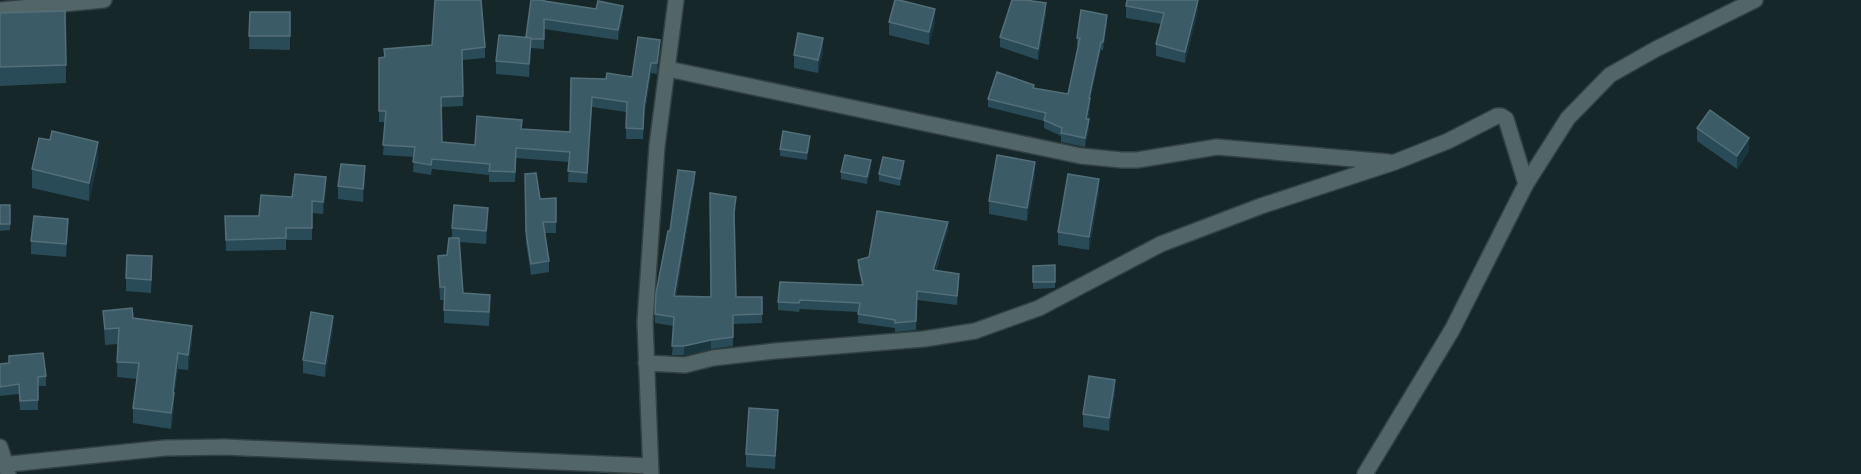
<svg xmlns="http://www.w3.org/2000/svg" width="1861" height="474" font-family="Poppins,sans-serif">
<rect width="100%" height="100%" fill="#152728"/>
<g fill="none" stroke-linecap="round" stroke-linejoin="round">
<g stroke="#334142" stroke-width="18">
<path id="minor" d="M0,10L104,0
M668,69L1081,156L1122,160H1137L1217,147L1389,162
M646,363L685,365L713,358L775,351L924,339L975,331L1039,308L1161,244L1261,206L1395,162L1448,141L1497,116H1501L1506,119L1526,184
M0,447L8,473
M0,465L165,448L225,447L650,466
M651,474L645,322L657,146L676,0
M1365,474L1452,330L1526,184L1568,118L1610,75L1656,49L1755,0"/>
</g>
<use href="#minor" stroke="#526667" stroke-width="15"/>
</g>
<path fill="#294b57" d="M1198,0V10L1185,63L1156,56V44L1161,24L1126,18V6Z
M544,1L623,15L618,40L544,29V49L531,48L529,77L496,74V61L526,37Z
M250,12H290V50L249,49Z
M0,13L66,65V83L0,86Z
M1046,14L1038,60L1000,47V37Z
M889,22H935L929,45L889,35Z
M1107,23L1103,50H1101L1090,98V106L1088,119L1089,128L1085,147L1061,142V136L1044,128V121L988,107V99L1034,89L1068,94L1079,46H1077V38Z
M485,47V58L462,60L463,106L441,107L442,142L475,145L522,129L570,132L571,78L606,79L632,77L660,51L657,74L651,73L644,118L643,139H626V112L592,107L587,183L568,182L569,162L516,158L515,182H489V175L432,169L431,175L413,172L414,157L383,155L385,122H379V58L384,57V49Z
M823,52L818,73L794,68V55Z
M1697,128L1749,151L1737,169L1697,141Z
M810,142L807,160L780,156V149Z
M98,160L89,201L32,188V169Z
M871,167L867,184L841,179V172Z
M904,168L900,186L879,181V174Z
M525,174L540,199L556,198V233H545L549,261V272L531,275L526,243Z
M1035,175L1027,221L989,214V201Z
M365,179L363,202L338,199V186Z
M695,181L676,296L711,297L736,206L734,219L736,297H762V323L733,324V346L711,349L684,355H672L674,326L655,323V314L670,231Z
M326,188L323,214L312,213V240H286V250L226,251L225,216H259L292,197Z
M1099,192L1089,250L1058,245V232Z
M0,205H10V230L0,231Z
M488,221L486,244L459,242L463,293L490,308L489,326L444,323V300H440L438,256L447,255L452,238V228Z
M948,230L936,271L959,282L957,305L917,300L916,330L895,332V328L858,323V312L800,309L799,312L778,310V302L862,285L858,268V260L869,257Z
M68,232L66,257L31,254V241Z
M1055,265V288L1033,289V266Z
M152,270L151,293L126,291V278Z
M103,311L133,318L192,341L188,370L178,369L174,396V408L171,429L133,423V408L137,379L117,377L118,344L105,345Z
M333,329L325,377L303,373V360Z
M0,364L46,376V386H38V410H20L19,394L0,396Z
M1115,393L1109,431L1083,427V414Z
M778,423L775,469L746,467V454Z"/>
<path fill="#19363e" d="M1198,0V10L1185,63V52Z
M1046,3V14L1038,60V49Z
M623,6V15L618,40V30Z
M935,9V22L929,45V32Z
M1107,15V23L1103,50V42Z
M531,38V51L529,77V64Z
M823,38V52L818,73V60Z
M660,40V51L657,74V63Z
M1101,42V50L1089,106V98Z
M651,63V73L644,118L643,139L644,107Z
M592,97V107L587,183V173Z
M1090,98V106L1086,127V119Z
M1089,119V128L1085,147V138Z
M810,136V142L807,160V153Z
M1749,138V151L1737,169V156Z
M98,142V160L89,201V183Z
M871,160V167L867,184V177Z
M904,161V168L900,186V179Z
M1035,162V175L1027,221V208Z
M365,166V179L363,202V189Z
M695,172V181L674,305V296Z
M326,177V188L323,214V202Z
M1099,179V192L1089,250V237Z
M488,208V221L486,244V231Z
M68,219V232L66,257V244Z
M948,222V230L933,279V270Z
M959,274V282L957,305V296Z
M333,316V329L325,377V364Z
M192,326V341L188,370V355Z
M711,340V349L684,355V346Z
M178,353V369L174,396V408L171,429L173,392Z
M1115,380V393L1109,431V418Z
M778,410V423L775,469V456Z"/>
<path fill="#3b5b66" stroke="#536f79" stroke-width="1.5" d="M435,0H481L485,47L462,50L463,96L441,97L442,142L475,145L477,116L522,120L521,129L570,132L571,78L606,79L607,73L632,77L638,37L660,40L657,63H651L644,107L643,129L626,128L627,102L592,97L587,173L568,171L570,152L516,148L515,172L489,171L490,164L432,159L431,165L413,162L415,147L383,145L386,111H379V58L385,57L384,49L432,45Z
M531,0H544V1L596,9L598,1L623,6L618,30L544,19V39H531V38L526,37Z
M895,0H899L935,9L929,32L889,22Z
M1012,0H1025L1046,3L1038,49L1000,37Z
M1127,0H1198L1185,52L1156,44L1164,13L1126,6Z
M1081,10L1107,15L1103,42H1101L1089,98H1090L1086,119H1089L1085,138L1061,133L1062,128L1044,120L1046,113L988,99L997,72L1034,85L1033,88L1068,94L1080,38H1077Z
M65,11L66,65L0,67V13Z
M250,12H290V36H249Z
M798,33L823,38L818,60L794,55Z
M499,35L531,38L529,64L496,61Z
M1710,110L1749,138L1737,156L1697,128Z
M52,131L98,142L89,183L32,169L39,138L50,140Z
M783,131L810,136L807,153L780,149Z
M845,155L871,160L867,177L841,172Z
M997,155L1035,162L1027,208L989,201Z
M883,157L904,161L900,179L879,174Z
M341,164L365,166L363,189L338,186Z
M678,170L695,172L674,296L711,297L710,193L736,197L734,212L736,297H762V314L733,315V337L711,340L684,346H672L674,317L655,314L656,293L668,231H670Z
M536,173L540,199L556,198V222H543L549,261L531,264L526,232L525,174Z
M295,174L326,177L323,202L312,201V228H286V238L226,240L225,216H259L261,195L292,197Z
M1068,174L1099,179L1089,237L1058,232Z
M0,205H10V224H0Z
M454,205L488,208L486,231L452,228Z
M877,211L948,222L933,270L959,274L957,296L917,291L916,321L895,323V320L858,314L860,303L800,300L799,303L778,302L780,282L863,285L858,260L869,257Z
M34,216L68,219L66,244L31,241Z
M449,238H459L463,293L490,295L489,312L444,310L445,287H440L438,256L447,255Z
M127,255L152,256L151,280L126,278Z
M1055,265V282H1033V266Z
M132,308L133,318L192,326L188,355L178,353L173,392L174,393L171,413L133,408L139,363L117,362L119,328L105,329L103,311Z
M311,312L333,316L325,364L303,360Z
M43,353L46,376L38,377V400L20,401L19,384L0,387V364L9,363V356Z
M1089,376L1115,380L1109,418L1083,414Z
M749,408L778,410L775,456L746,454Z"/>
</svg>
